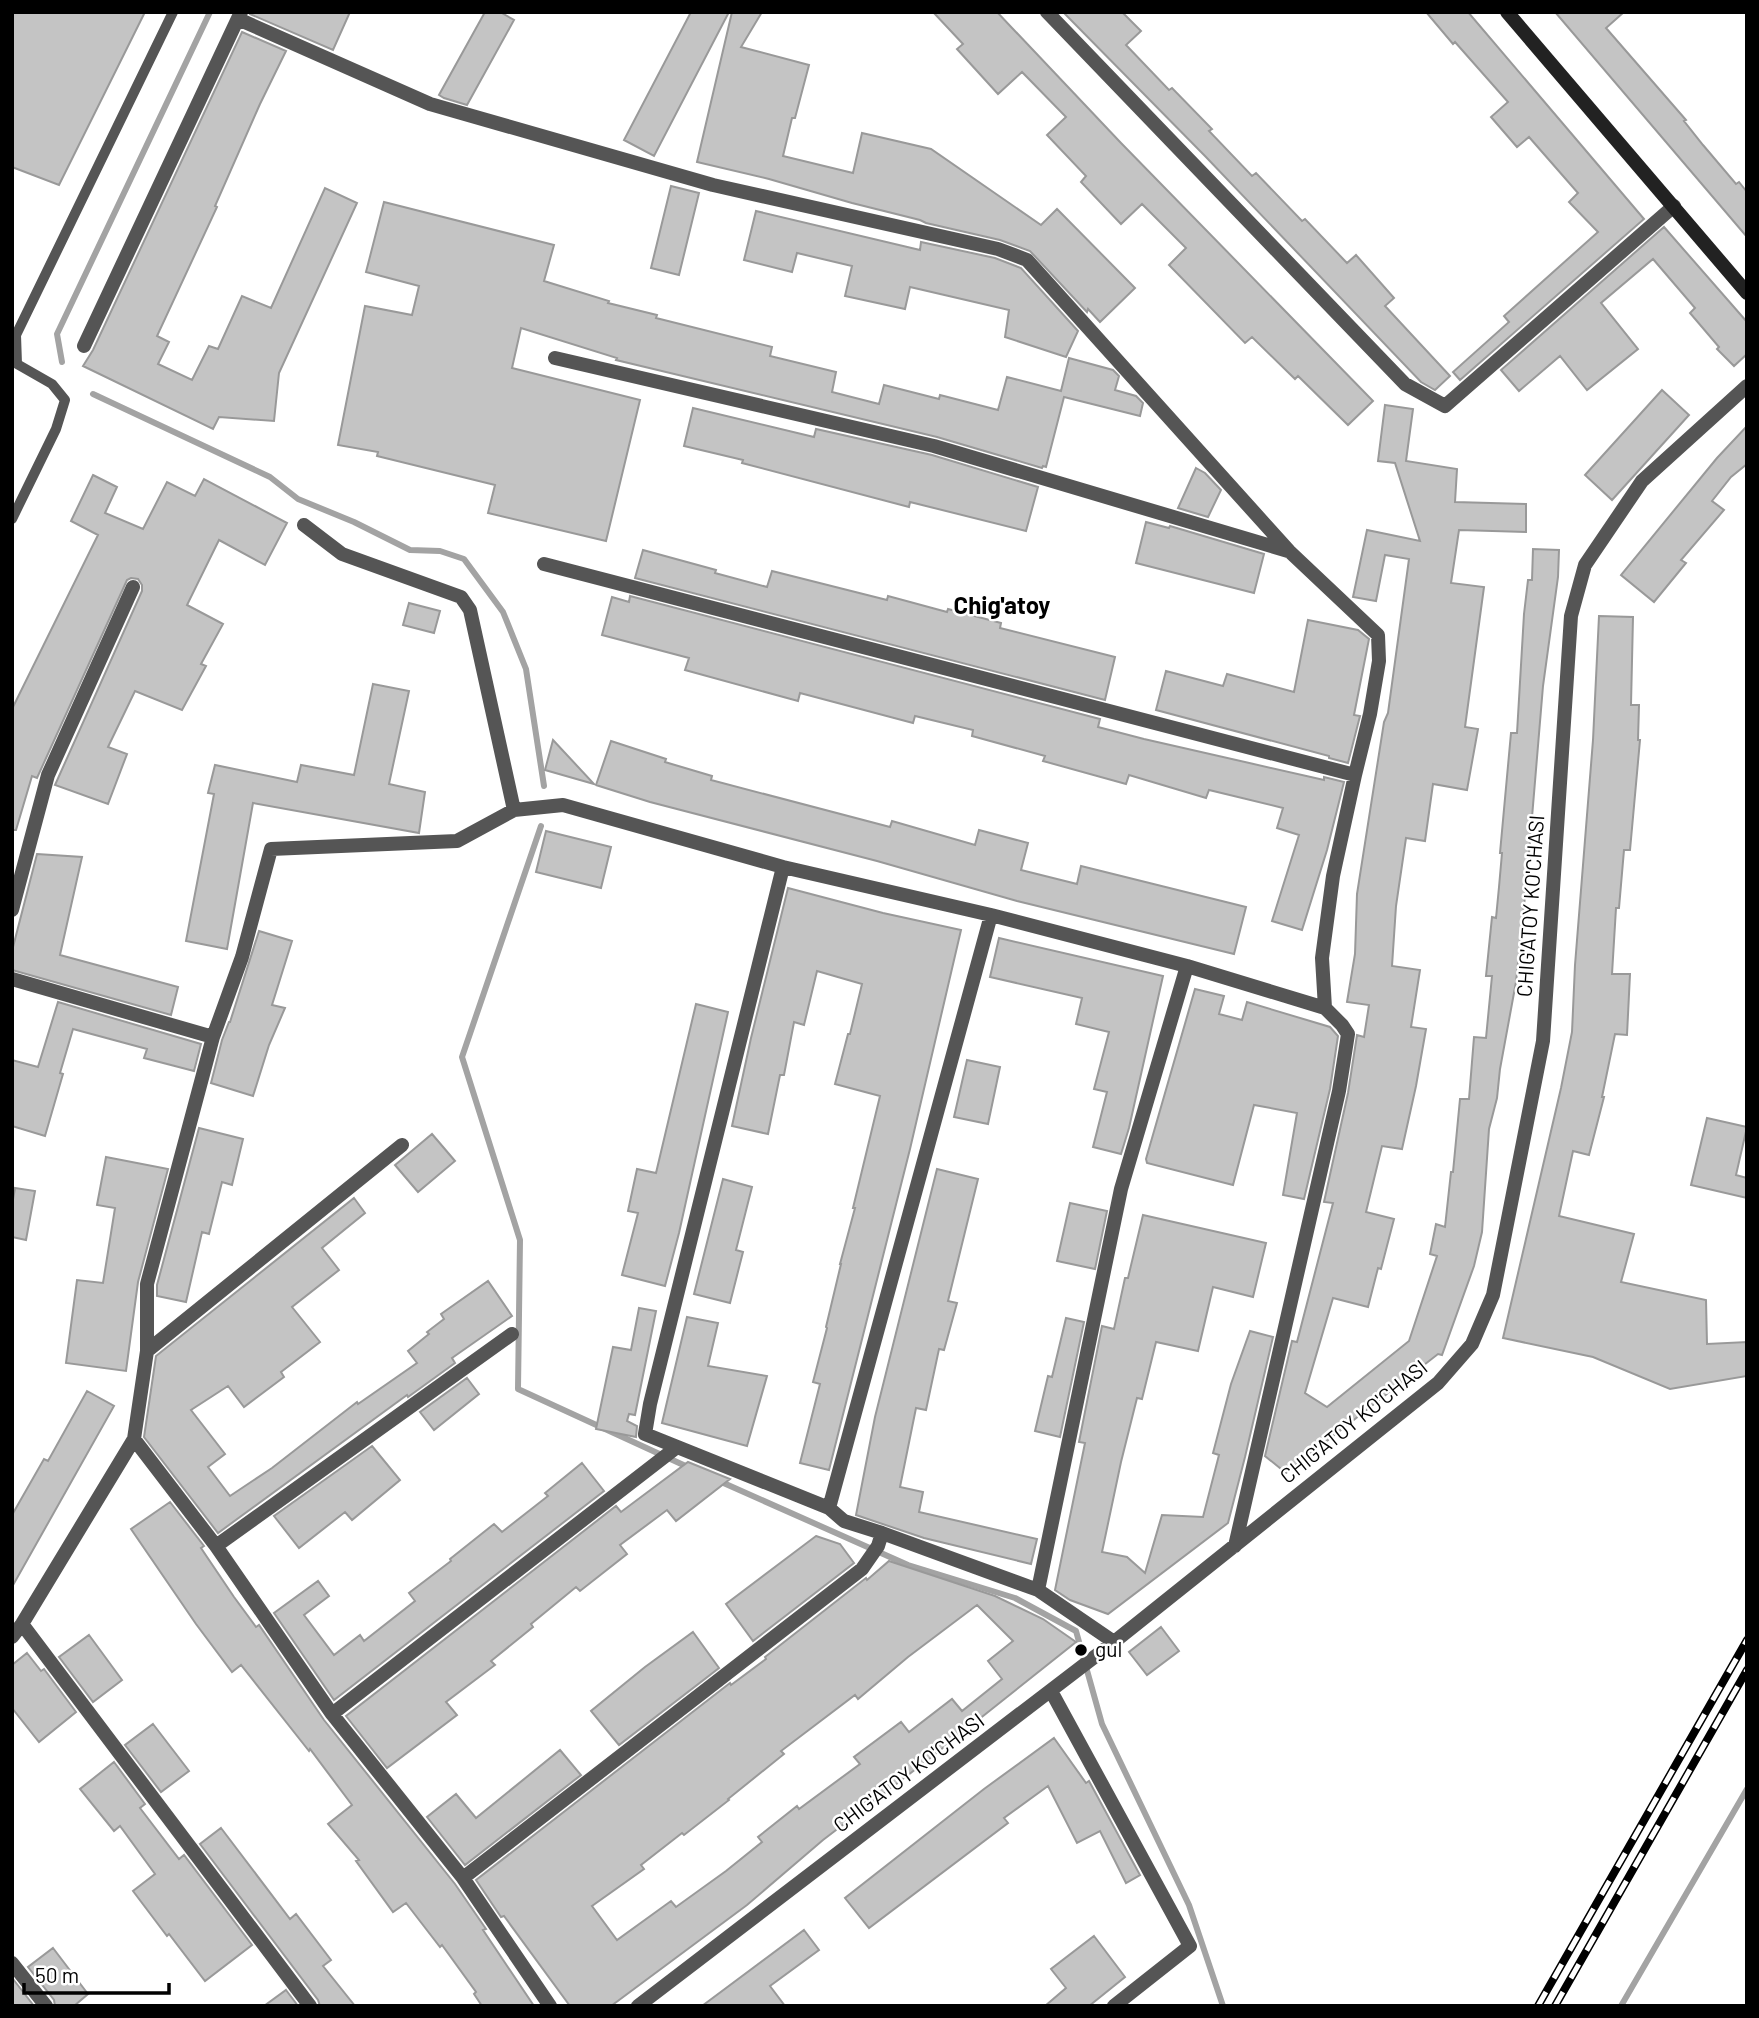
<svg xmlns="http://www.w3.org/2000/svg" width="1759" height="2018" font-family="Barlow,sans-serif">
<rect width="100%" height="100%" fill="#fff"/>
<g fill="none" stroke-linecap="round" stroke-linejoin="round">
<path stroke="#a3a3a3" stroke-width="6" d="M62,362L57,334L210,12
M93,394L270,477L298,499L354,522L410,550L440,551L464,559L503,612L526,669L544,786
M541,826L462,1057L520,1240L518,1389L690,1468
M719,1481L908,1565L1015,1598L1076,1631L1102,1724L1189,1905L1223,2006
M1621,2006L1747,1789"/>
</g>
<path fill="#c4c4c4" stroke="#999" stroke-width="2" fill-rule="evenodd" d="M12,12H145L59,185L12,167Z
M250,12H350L333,50L250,14Z
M485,12H500L514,20L467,105L444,98L439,95Z
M691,12H729L654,156L624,140Z
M732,12H762L741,47L809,65L795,118H792L783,156L853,173L862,133L931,149L1041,225L1057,209L1135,288L1100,322L1088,309L1087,312L1030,251L1000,240L926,223L920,220L852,203L769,179L697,162Z
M933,12H997L1121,143L1373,401L1348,425L1298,376L1295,379L1252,337L1245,343L1169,265L1186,248L1142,204L1121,224L1081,182L1086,176L1047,135L1066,117L1022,72L998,94L957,49L963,44Z
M1063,12H1122L1141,31L1126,45L1169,90L1172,88L1212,129L1209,131L1252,176L1256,173L1302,221L1305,219L1347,263L1356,255L1394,298L1385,306L1450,376L1435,390L1421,382L1205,156Z
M1426,12H1468L1644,219L1460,380L1453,372L1509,322L1504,316L1598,232L1569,202L1578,193L1529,137L1517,147L1491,117L1508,102L1455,42L1453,44Z
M1555,12H1624L1606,28L1686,120L1684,121L1703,145L1736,184L1739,182L1747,192V237Z
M242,32L286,51L260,104L215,206L217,207L157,336L169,342L158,364L192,380L209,346L218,349L242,296L271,308L325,188L357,203L279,373L274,421L219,417L213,429L83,366L93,350Z
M671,186L699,193L679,275L651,268Z
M384,202L554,245L544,281L609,301L608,303L657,315L656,318L772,347L770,356L836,372L832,392L879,404L884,385L939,399L940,395L998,410L1007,377L1061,391L1069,358L1113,370L1119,376L1115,390L1136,396L1143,403L1140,416L1064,397L1046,467L1043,466L1042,468L937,437L616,360L617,358L521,328L512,368L640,400L606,541L488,513L495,485L377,456L378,452L338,445L365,306L412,315L419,286L366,272Z
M756,211L920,250L921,242L995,258L1021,268L1078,331L1066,357L1005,337L1009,310L910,287L905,309L845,296L852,266L797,253L792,272L744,260Z
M1664,227L1747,322V354L1734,366L1717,349L1719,347L1690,313L1695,308L1653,259L1601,303L1638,349L1587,390L1560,356L1519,391L1501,370Z
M1662,390L1689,415L1612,500L1585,475Z
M1385,405L1413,409L1406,461L1457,469L1455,502L1526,504V532L1459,530L1451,583L1484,587L1465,727L1478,729L1467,790L1433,784L1425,841L1406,838L1396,906L1392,966L1420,970L1411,1027L1426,1029L1416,1086L1402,1149L1382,1146L1366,1212L1394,1219L1381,1269L1378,1268L1368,1307L1333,1298L1305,1393L1327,1407L1409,1341L1437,1256L1430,1254L1436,1224L1445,1227L1451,1172H1453L1460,1099H1469L1474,1037L1486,1038L1492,976H1486L1492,917L1496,918L1499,887L1502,853H1500L1511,733H1517L1524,614L1528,580H1532L1533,549L1559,550L1558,577L1543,686L1527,877L1516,982L1500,1069L1497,1098L1489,1129L1482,1232L1474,1266L1442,1355L1438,1354L1286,1473L1265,1456L1292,1341L1297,1342L1333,1203L1324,1202L1348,1093L1357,1035L1364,1037L1369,1005L1347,1002L1355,954L1357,894L1384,722L1388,713L1409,559L1385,555L1376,601L1353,597L1367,530L1420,541L1395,463L1378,461Z
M693,408L814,437L816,429L932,455L1038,487L1026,531L910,502L909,507L742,463L743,460L684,446Z
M1747,426V464L1731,477L1712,501L1724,510L1681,560L1686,563L1654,602L1621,575L1717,458Z
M1196,468L1205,473L1221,490L1208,517L1178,508Z
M93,475L117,487L105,513L143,529L167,482L195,496L204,479L287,523L265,565L219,540L187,605L223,624L201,664L206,666L182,710L135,691L108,747L127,754L108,804L55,785L142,591V585L138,579L131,578L127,580L37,778L32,776L16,830H12V709L98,535L71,521Z
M1146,522L1169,528L1170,526L1264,554L1254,593L1136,563Z
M643,550L716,570L715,573L767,587L772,571L887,600L888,596L947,612L948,609L1001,623L1000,628L1115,657L1105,700L635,578Z
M630,596L1100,719L1098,727L1144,739L1324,780V777L1344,782L1327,850L1302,930L1272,921L1299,835L1277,828L1283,808L1209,790L1206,798L1129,775L1126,784L1043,761L1045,756L972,736L973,730L915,716L913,723L800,693L798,701L685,670L689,658L602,635L612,597L629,602Z
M409,603L440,611L434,633L403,625Z
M1599,616L1633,617L1631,705H1639L1638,740H1640L1630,850H1624L1619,908H1616L1612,974H1630L1627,1035L1615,1034L1602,1097H1604L1589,1155L1573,1151L1559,1216L1634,1234L1621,1282L1706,1300L1707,1344L1747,1342V1376L1670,1389L1593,1357L1503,1338L1561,1088L1572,1032L1575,965L1593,740Z
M1308,620L1358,630L1369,639L1354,715L1360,716L1348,763L1329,758V756L1156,710L1166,671L1223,686L1227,674L1294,692Z
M373,684L409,691L389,784L425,792L419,833L253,803L227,949L186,941L214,794L208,793L215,765L297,782L301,765L354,775Z
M553,740L594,784L545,770Z
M611,741L666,759L665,762L712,776L711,780L890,827L892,821L975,845L979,830L1028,843L1021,870L1077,884L1081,866L1246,907L1234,954L1017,901L877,861L650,802L596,785Z
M546,831L611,847L601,888L536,872Z
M37,854L82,857L60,955L178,987L171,1015L12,970V951Z
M788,888L883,913L961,930L910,1149L829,1470L800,1463L820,1384L813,1382L827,1328L826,1327L841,1264H840L855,1208H853L880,1096L835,1084L848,1034H850L862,984L817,971L804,1025L794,1022L784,1075H780L768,1134L732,1126L751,1038Z
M259,931L292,941L272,1005L285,1008L269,1045L253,1096L211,1083L222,1040L229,1022H230Z
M999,938L1163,976L1129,1128L1121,1154L1093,1147L1107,1092L1094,1089L1109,1032L1076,1024L1082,998L990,977Z
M1195,989L1224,996L1219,1014L1242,1020L1247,1002L1330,1027L1338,1036L1330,1089L1304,1199L1283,1195L1297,1113L1254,1105L1233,1185L1147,1163L1146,1159Z
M58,1002L201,1044L194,1071L144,1058L147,1049L73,1029L60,1073L63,1074L45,1136L12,1126V1060L38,1067Z
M696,1004L728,1012L679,1233L665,1286L622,1275L638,1213L628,1211L637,1169L656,1173Z
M967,1060L1000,1067L988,1124L954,1117Z
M1707,1118L1747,1127L1736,1175L1747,1178V1198L1691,1185Z
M199,1128L243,1139L232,1185L222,1182L209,1234L202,1232L186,1302L157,1296V1285Z
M432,1134L455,1161L418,1192L395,1165Z
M106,1157L168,1169L138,1282L126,1371L66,1363L77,1280L103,1283L115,1208L97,1205Z
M937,1169L978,1179L948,1301L957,1303L944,1350L939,1349L926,1410L916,1408L900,1487L923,1492L919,1512L1037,1539L1031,1564L924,1538L856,1515L875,1417Z
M723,1179L752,1187L736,1250L743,1252L730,1303L694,1294Z
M15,1188L35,1191L26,1240L12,1237V1205Z
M354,1198L365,1213L322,1248L339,1270L292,1307L320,1342L281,1372L284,1377L244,1407L228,1386L191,1410L225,1454L208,1467L230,1496L272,1468L357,1402L358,1404L417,1363L408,1351L429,1334L427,1332L444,1319L441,1314L488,1281L512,1316L452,1358L455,1363L408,1397L407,1395L218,1533L144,1437L156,1356Z
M1070,1203L1107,1211L1095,1269L1057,1261Z
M1143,1215L1266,1243L1253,1297L1213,1287L1198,1351L1156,1342L1142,1399L1137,1398L1121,1462L1102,1552L1127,1557L1145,1573L1162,1515L1203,1517L1219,1455L1213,1453L1231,1384L1250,1331L1273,1337L1245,1457L1228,1523L1108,1614L1070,1600L1055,1590L1085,1443L1079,1442L1102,1326L1114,1329L1125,1278H1128Z
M639,1308L656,1311L635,1415L629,1414L627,1421L637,1426L636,1437L596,1429L613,1347L631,1350Z
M687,1317L718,1323L708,1366L767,1376L747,1446L662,1423Z
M1066,1318L1084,1322L1060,1437L1035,1431L1048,1376L1052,1377Z
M467,1378L479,1394L434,1430L420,1412Z
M87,1391L114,1406L12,1587V1515L44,1459L48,1461Z
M372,1446L400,1480L352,1520L345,1512L299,1548L274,1516Z
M688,1462L730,1479L676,1521L667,1510L620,1545L627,1554L580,1591L576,1587L531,1624L533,1627L491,1661L495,1665L446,1702L457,1715L387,1768L346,1716L616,1506L621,1512Z
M582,1463L604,1491L334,1700L274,1613L318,1581L329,1596L304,1615L334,1655L360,1635L364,1641L415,1601L409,1593L451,1561L450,1559L494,1524L502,1532L548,1496L545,1493Z
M170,1502L204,1546L201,1548L234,1597L256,1627L259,1625L324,1720L455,1884L486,1929L483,1930L534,2006H482L474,1994L476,1992L442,1945L440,1947L406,1903L393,1912L356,1861L359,1860L328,1824L352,1805L310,1749L309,1751L241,1665L232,1672L196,1624L131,1529Z
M816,1536L840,1544L854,1563L753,1641L726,1604Z
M889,1561L995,1596L1043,1619L1076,1642L929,1759L823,1840L747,1905L611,2006H570L504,1916L501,1917L476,1880L730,1683L731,1685L766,1659L765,1657L866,1578L867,1580ZM977,1605L1013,1641L988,1661L1002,1679L962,1711L952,1699L909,1732L901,1722L854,1757L860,1764L799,1809L797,1806L758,1837L762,1842L726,1871L676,1907L671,1901L617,1940L592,1906L644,1869L641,1865L682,1833L684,1835L729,1800L728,1799L784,1754L781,1751L855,1695L858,1699L908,1657Z
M1161,1627L1179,1651L1147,1675L1129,1652Z
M693,1632L719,1668L619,1745L591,1711L645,1667Z
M89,1635L122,1680L93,1702L59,1657Z
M27,1653L41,1671L44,1669L76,1712L39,1742L12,1708V1665Z
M153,1724L189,1771L161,1792L125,1745Z
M1054,1738L1086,1783L1089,1781L1140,1875L1126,1883L1100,1831L1077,1843L1048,1786L1004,1818L1008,1823L869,1928L845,1898L984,1789Z
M560,1750L581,1775L465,1865L427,1817L456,1794L476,1818Z
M114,1762L145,1804L140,1808L179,1859L184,1855L252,1945L205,1981L169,1934L167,1936L133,1891L155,1874L120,1826L114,1831L80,1789Z
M221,1828L290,1919L296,1914L331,1960L323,1966L355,2006H320L318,2000L200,1844Z
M804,1930L819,1950L770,1986L785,2006H702Z
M1094,1936L1125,1977L1089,2006H1045L1066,1988L1051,1969Z
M53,1948L88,1994L74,2006H55L54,2000L28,1967Z
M13,1979L34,2006H12Z
M286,1990L298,2006H264Z"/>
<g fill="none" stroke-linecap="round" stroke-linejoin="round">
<path stroke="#555" stroke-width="10" d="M12,519L56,429L65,400L52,384L17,364L16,335L173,12"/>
<path stroke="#555" stroke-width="14" d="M1047,12L1405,384L1445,406L1674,206
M238,19L430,104L713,185L998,249L1027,260L1289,551L1378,635L1379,661L1370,714L1355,775L1333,876L1322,958L1325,1008L1342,1025L1348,1034L1339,1091L1235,1546
M84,346L241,12
M555,358L934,446L1288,551
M304,525L342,554L461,597L470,610L514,810
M544,564L1355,775
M783,867L650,1404L645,1434L829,1508L844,1521L882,1533L1038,1590L1114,1642
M12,910L48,775L133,587
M12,979L213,1037
M147,1351L402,1145
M134,1439L216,1546L332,1714L463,1878L550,2006
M829,1508L991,915
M216,1546L512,1334
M1038,1590L1121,1189L1187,966
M22,1624L310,2006
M12,1637L22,1624L134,1439L147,1351V1284L213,1037L242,957L271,849L457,841L514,810L563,805L783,867L991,915L1187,966L1325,1008
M1051,1691L1190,1946L1114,2006
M332,1714L677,1447
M463,1878L862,1569L878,1546L882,1533
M12,1963L46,2006
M638,2006L1114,1642L1438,1383L1472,1344L1493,1295L1543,1041L1571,616L1585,565L1642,481L1747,386"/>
<path stroke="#222" stroke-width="14" d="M1507,12L1747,293"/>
<g stroke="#000" stroke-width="8">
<path id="rail" d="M1538,2006L1747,1640
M1555,2006L1747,1670"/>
</g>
<use href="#rail" stroke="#fff" stroke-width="5" stroke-dasharray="16" stroke-linecap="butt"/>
</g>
<circle fill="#000" stroke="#fff" stroke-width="2.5" cx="1081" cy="1650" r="7"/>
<g text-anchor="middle" stroke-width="5" stroke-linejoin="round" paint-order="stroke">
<g font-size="21" fill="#000" stroke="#fff">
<text transform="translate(1531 906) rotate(-86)" y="7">CHIG'ATOY KO'CHASI</text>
<text transform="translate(1354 1422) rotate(-39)" y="7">CHIG'ATOY KO'CHASI</text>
<text transform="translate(909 1773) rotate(-37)" y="7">CHIG'ATOY KO'CHASI</text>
</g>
<g font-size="21" fill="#000" stroke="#fff" text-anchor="start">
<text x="1095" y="1657">gul</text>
</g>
<g font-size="24" font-weight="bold" fill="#000" stroke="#fff">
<text x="1002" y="614">Chig'atoy</text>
</g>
</g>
<rect width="1759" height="2018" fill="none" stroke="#000000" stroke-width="28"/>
<path d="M24 1983v10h145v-10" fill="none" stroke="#000000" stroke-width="3.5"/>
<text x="35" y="1983" font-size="21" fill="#000000" stroke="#ffffff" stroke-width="5" paint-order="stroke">50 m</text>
</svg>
